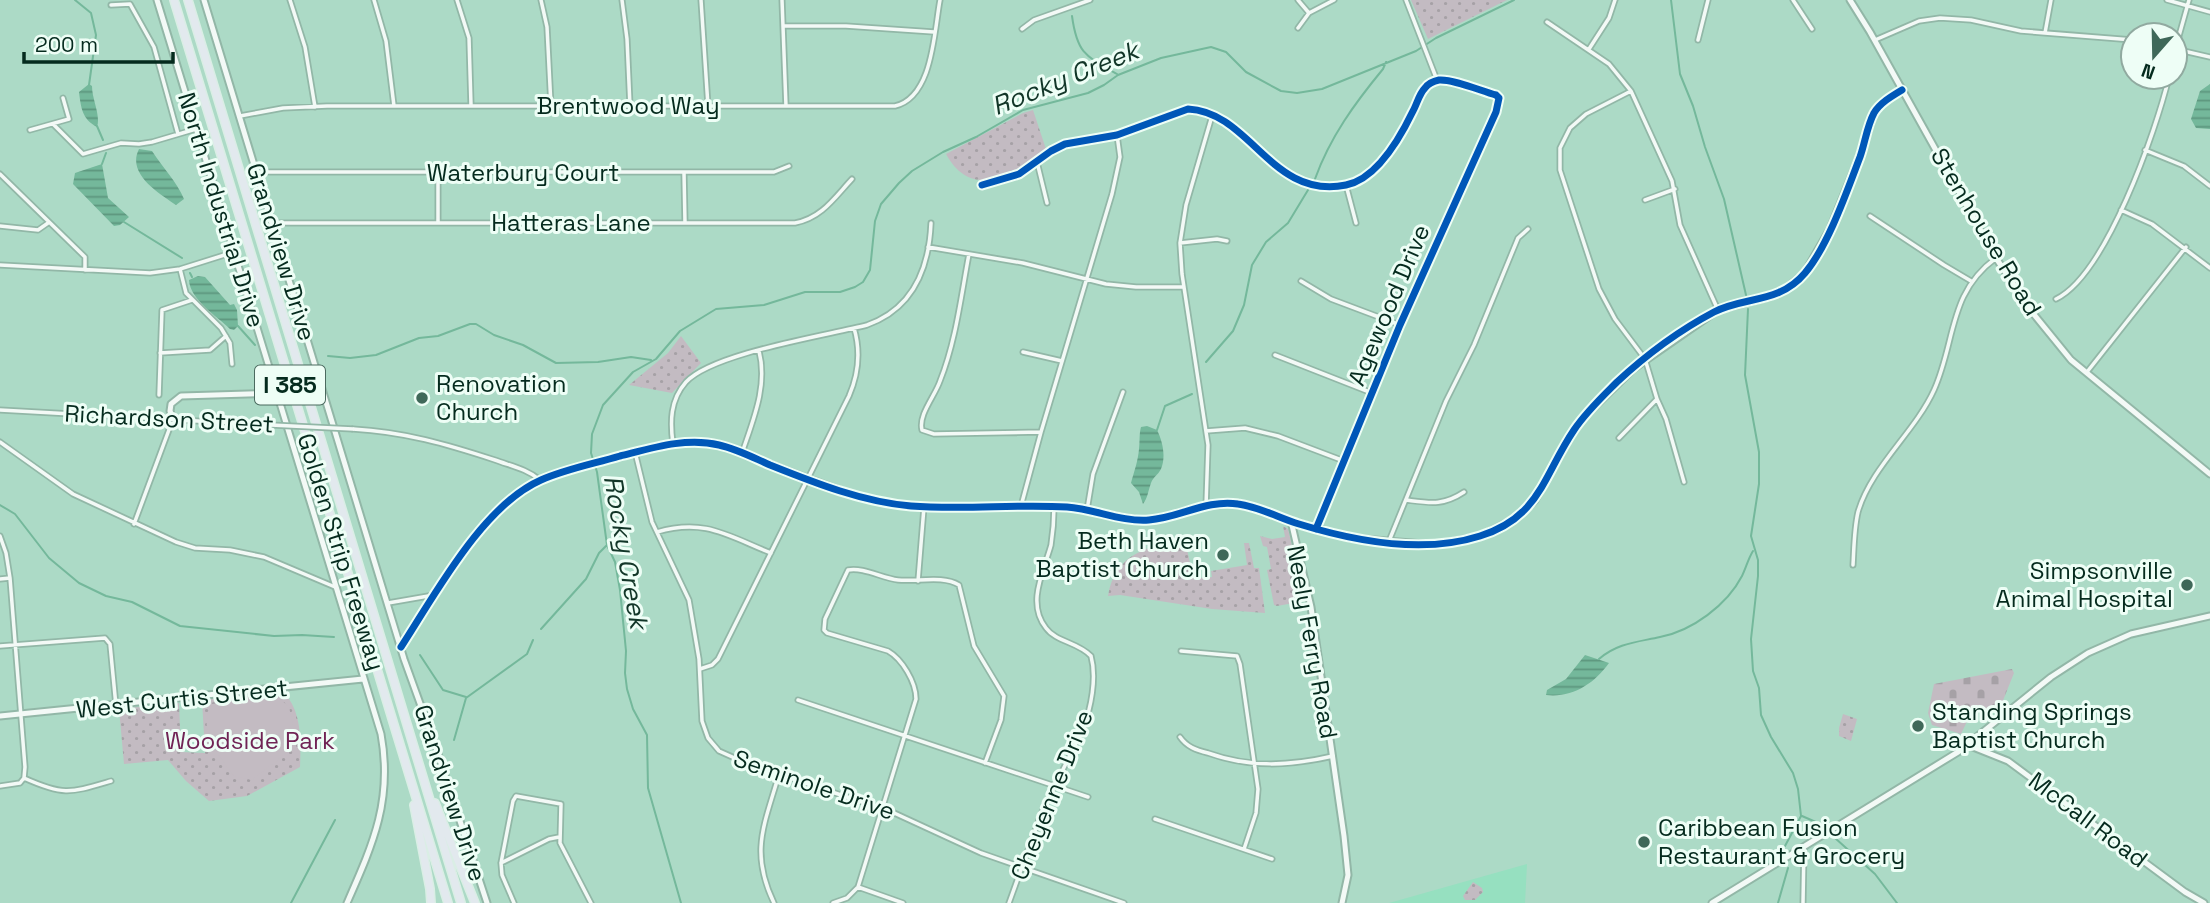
<svg xmlns="http://www.w3.org/2000/svg" width="2210" height="903" font-family="'Space Grotesk',sans-serif">
<defs>
<pattern id="grass-dots" width="8" height="8" patternUnits="userSpaceOnUse" patternTransform="scale(1.75)"><rect width="8" height="8" fill="#c3bbc2"/><path d="M2 2h.1M6 6h.1" fill="none" stroke="#a6a1a6" stroke-width="1.8" stroke-linecap="round"/></pattern>
<pattern id="cemetery-stones" width="16" height="16" patternUnits="userSpaceOnUse" patternTransform="scale(1.75)"><rect width="16" height="16" fill="#c3bbc2"/><path d="M2 7V4a2 2 0 0 1 4 0v3zM10 15v-3a2 2 0 0 1 4 0v3z" fill="#a6a1a6"/></pattern>
<pattern id="water-rules" width="6" height="5" patternUnits="userSpaceOnUse" patternTransform="scale(1.75)"><rect width="6" height="5" fill="#74b89b"/><path d="M0 2.5h6" fill="none" stroke="#5d967e"/></pattern>
</defs>
<rect width="100%" height="100%" fill="#acdac6"/>
<path fill="#96e0c0" d="M1527,864L1525,903H1389Z"/>
<path fill="url(#grass-dots)" d="M1411,0H1507L1428,39Z
M1033,110L1046,149C1016,174 972,202 946,154L1023,113Z
M681,336L701,363L672,393L629,385L668,353Z
M1283,526L1288,529L1305,601L1277,606L1274,605L1267,570L1271,569L1267,547L1263,546L1260,536L1272,539L1285,537Z
M1185,540L1192,572H1196L1198,578L1212,577L1211,571L1247,565L1244,543H1249L1254,568H1259L1265,613L1212,609L1120,595L1108,596C1115,553 1148,546 1185,540Z
M283,692C302,710 301,741 300,767L247,796L209,801L186,781L168,760L124,764L119,709L179,703L181,752L205,753L202,700Z
M1843,714L1857,719L1851,741L1839,736V728Z
M1473,882L1482,888L1483,892L1475,900H1465L1463,896Z"/>
<path fill="url(#cemetery-stones)" d="M2012,669L2014,673L1998,713L1974,707L1961,734L1932,725L1928,713L1934,684Z"/>
<path fill="#c3bbc2" d="M278,697L289,707L294,729L289,751L252,780L234,776C217,752 197,734 212,704Z"/>
<path fill="url(#water-rules)" d="M89,84L92,86C92,100 101,115 97,127C82,119 81,108 79,92Z
M2210,84V129L2196,128L2191,119L2200,91Z
M139,149L152,151C163,168 177,182 184,199L176,205C160,194 126,174 139,149Z
M102,164L108,198L129,217L120,225L114,226L73,184L75,173Z
M198,276L205,277L230,305L234,304L237,310L238,326L234,330L230,329C217,316 190,300 189,280Z
M1147,426L1157,430C1163,442 1166,457 1161,469C1158,475 1153,477 1151,483C1148,491 1148,497 1143,504L1139,492L1131,483C1134,472 1138,461 1139,449C1140,441 1139,434 1141,427Z
M1585,655L1609,663C1594,684 1572,698 1546,695L1547,690L1566,679Z"/>
<g fill="none" stroke-linecap="round" stroke-linejoin="round">
<path stroke="#74b89b" stroke-width="2" d="M75,0L91,13L96,35L89,85
M1671,0L1680,74L1693,106L1705,147L1724,199L1746,295
M1072,16C1077,53 1085,56 1117,74
M97,126L103,140
M102,164L106,153
M1315,179C1330,137 1355,103 1383,69L1386,62
M124,222L182,258
M190,273L192,277
M1748,309L1745,375L1759,452V484L1751,536L1758,560V576L1751,639L1753,671L1759,688L1761,715L1771,737L1793,773L1798,789L1801,816L1785,846
M238,326L255,345
M328,356L350,358L376,355L419,338L438,336L470,324H476L494,335L523,345L556,363L598,362L631,357L651,360
M1206,362L1233,331L1244,305L1252,265L1266,242L1288,223L1308,190
M1157,430L1165,406L1192,394
M0,505L15,514L49,558L79,583L106,596L132,602L180,626L274,636L302,635L334,637
M541,629L586,579L599,553L607,545
M420,655L443,690L466,697
M1599,659C1617,643 1638,642 1660,637C1692,631 1727,605 1742,576C1746,568 1748,559 1753,551
M454,740L466,698L527,654L533,640
M1802,816L1825,826
M1835,838L1875,874L1897,903
M291,903L335,820
M681,903L648,788L647,735L633,709L627,689L625,673L626,651L620,590L615,562L607,545L597,472L591,453L592,434L603,405L633,372L656,359L680,331L716,309L764,305L805,292H840L855,287L863,282L870,270L875,221L881,204L899,183L912,171L943,152L976,137L1023,110L1088,93L1104,85L1118,75L1161,58L1211,47L1226,52L1246,72L1281,91L1297,93L1322,89L1416,51L1436,38L1514,0
M1778,903L1788,868"/>
<g stroke="#92b7a7" stroke-width="7">
<path id="minor" d="M290,0L305,47L315,107
M374,0L386,41L394,106
M457,0L469,38L471,105
M541,0L547,27L551,106
M622,0L627,39L630,106
M701,0L708,106
M782,0L786,106
M1298,0L1309,13
M1406,0L1437,80
M1793,0L1812,29
M2167,0L2210,12
M111,5L130,4L154,47L178,134
M1547,22L1609,64L1631,91L1672,181L1680,225L1718,310
M784,26H846L934,32
M1298,28L1309,13L1334,0
M1022,29L1034,20L1090,0
M2045,33L2051,0
M1698,40L1708,0
M1875,40L1919,21L1940,18L1971,20L2021,31L2133,40
M1589,49L1609,18L1615,0
M2175,49L2210,57
M2175,50L2189,0
M1631,91L1586,114L1570,128L1560,148V170L1599,289L1615,319L1645,359L1657,399L1666,419L1684,482
M240,116L283,108L327,106H895C933,97 934,32 940,0
M53,124L83,154L121,143L139,144L152,142L196,129
M30,130L69,119L63,98
M2145,150L2184,166L2210,186
M1037,162L1047,203
M257,172H774L789,166
M684,173L685,223
M0,174L85,257V270
M982,185L1019,174L1051,151L1065,144L1117,135L1188,109C1251,112 1271,200 1346,185C1377,179 1400,138 1413,111C1417,104 1419,94 1425,88C1428,84 1434,81 1439,80C1454,79 1481,91 1496,95L1499,98L1496,112L1400,325L1316,529
M1346,185L1356,223
M1645,200L1675,189
M2121,210L2152,224L2210,268
M1870,216L1944,265L1971,281
M272,223H795C822,218 835,197 852,179
M438,223V173
M0,226L38,230L48,223
M1180,243L1217,239L1227,241
M928,247L1023,263L1106,284L1136,287H1184
M969,254C961,296 956,341 940,381C935,396 918,415 922,430L934,434L1041,432
M0,265L150,273L180,269L234,252
M180,269L186,293L221,328L230,343L232,364
M1301,281L1331,299L1400,325
M2056,299C2106,275 2156,131 2169,77
M1023,352L1062,361
M160,353L210,350L226,336
M1275,355L1372,393
M2087,372L2186,247
M159,395L162,310L192,300
M0,410L271,425
M353,429C405,432 446,444 495,460C511,466 527,469 540,480
M1206,431L1245,428L1278,436L1344,461
M1619,438L1657,399
M0,442L73,494L176,542L195,548L230,550L264,557L335,587
M673,444C670,422 670,400 686,382C713,353 824,336 867,325C912,309 929,270 931,223
M635,452L652,522L689,600L699,659L702,721L708,738L719,751L748,764L892,812L981,853L1124,903
M742,453C753,420 768,386 759,351
M1406,500C1430,503 1443,506 1464,492
M1021,506L1041,432L1112,194L1120,157L1117,135
M1206,506L1208,445L1182,274L1180,243L1186,205L1212,116
M1087,510L1093,474L1123,392
M134,524L173,419
M657,532C705,518 728,536 771,553
M0,536L6,553L10,578L25,767L24,778L20,783L0,786
M1389,541L1446,401L1474,345L1518,238L1528,229
M1853,565C1854,548 1854,529 1858,512C1871,467 1915,432 1934,390C1956,341 1948,293 1996,258
M0,579L10,578
M918,581L924,507
M388,603L434,595
M0,646L105,638L110,644L116,706
M401,647L467,548L493,516L511,498L540,480L564,471L673,444L696,442L723,446L856,495L902,505L1068,507L1145,520L1165,518L1218,503H1231L1248,506L1291,521
M1181,651L1237,656L1240,664L1258,789L1256,813L1244,849
M700,669L712,665L718,659L849,396C859,373 861,352 854,328
M798,700L1088,797
M1180,737C1187,747 1196,750 1208,753C1250,768 1290,766 1333,756
M24,778C64,796 70,793 111,781
M1155,819L1272,859
M501,863L549,839L559,837
M858,887L903,903
M514,903L502,875L501,863L513,801L516,796L561,804L560,843L591,903
M774,903C749,851 765,824 779,774
M833,903L847,898L858,887L916,699C916,682 902,659 888,651L827,633L824,630L825,619L848,570C863,567 882,578 898,580C917,582 943,575 959,585L974,646L1004,696L1001,720L985,763
M1009,903L1041,814L1083,729C1091,708 1097,678 1091,656C1078,642 1056,642 1046,628C1026,603 1044,571 1051,545C1053,532 1054,520 1054,507
M1803,903L1804,847"/>
</g>
<g stroke="#92b7a7" stroke-width="9">
<path id="tertiary" d="M157,0L381,734C393,800 373,844 347,903
M204,0L404,659L435,745L487,903
M1850,0L1870,32L1996,258L2032,312L2071,360L2210,474
M173,419L170,411L171,404L181,396L276,393
M0,716L363,679
M1968,745L2008,761L2185,892L2204,903
M1342,903L1348,875L1344,836L1311,607L1291,521L1350,538L1436,545L1481,536L1518,517L1535,500L1567,442L1582,419L1633,369L1718,310L1769,297L1785,289L1804,274L1830,229L1860,155L1874,113L1883,102L1902,90"/>
</g>
<g stroke="#92b7a7" stroke-width="9">
<path id="secondary" d="M1712,903L1958,752L2051,677L2088,653L2131,634L2210,616"/>
</g>
<g stroke="#daeee5" stroke-width="10">
<path id="motorway" d="M174,0L448,903
M188,0L461,903
M435,803L475,903
M414,805L430,889L431,903"/>
</g>
<use href="#minor" stroke="#f3f9f6" stroke-width="3.5"/>
<use href="#tertiary" stroke="#f3f9f6" stroke-width="5"/>
<use href="#secondary" stroke="#f3f9f6" stroke-width="5"/>
<use href="#motorway" stroke="#e2e9ee" stroke-width="7"/>
<g stroke="#92b7a7" stroke-width="7" stroke-linecap="butt">
<path id="minor-bridge" d="M271,425L353,429"/>
</g>
<use href="#minor-bridge" stroke="#f3f9f6" stroke-width="3.5"/>
<g stroke="#eefef6" stroke-width="11">
<path id="cycleway" d="M982,185L1019,174L1051,151L1065,144L1117,135L1188,109C1251,112 1271,200 1346,185C1377,179 1400,138 1413,111C1417,104 1419,94 1425,88C1428,84 1434,81 1439,80C1454,79 1481,91 1496,95L1499,98L1496,112L1400,325L1316,529
M401,647C435,595 482,506 541,480C566,469 593,464 620,456C652,448 686,437 719,445C737,449 754,458 770,465C815,483 863,502 911,506C963,510 1015,504 1067,507C1095,509 1121,522 1149,520C1179,518 1207,499 1238,504C1260,507 1279,518 1299,524C1354,541 1424,554 1480,536C1540,517 1543,476 1574,430C1586,412 1602,397 1617,382C1645,356 1680,330 1714,312C1745,296 1779,304 1805,273C1828,246 1847,191 1860,157C1865,143 1867,126 1874,113C1880,103 1892,96 1902,90"/>
</g>
<use href="#cycleway" stroke="#0057b8" stroke-width="7"/>
</g>
<g fill="#3f6859" stroke="#eefef6" stroke-width="2.5">
<circle cx="422" cy="398" r="7"/>
<circle cx="1223" cy="555" r="7"/>
<circle cx="2187" cy="585" r="7"/>
<circle cx="1918" cy="726" r="7"/>
<circle cx="1644" cy="842" r="7"/>
</g>
<g text-anchor="middle" stroke-width="6" stroke-linejoin="round" paint-order="stroke">
<rect fill="#eefef6" stroke="#4b6a5f" stroke-width="2" x="255" y="365.5" width="70" height="39" rx="5"/>
<g font-size="23" font-weight="bold" fill="#052b1e">
<text x="290" y="393">I 385</text>
</g>
<g font-size="24" fill="#052b1e" stroke="#eefef6">
<text x="628" y="114">Brentwood Way</text>
<text x="523" y="181">Waterbury Court</text>
<text transform="translate(221 210) rotate(73)" y="8">North Industrial Drive</text>
<text x="571" y="231">Hatteras Lane</text>
<text transform="translate(1986 232) rotate(59)" y="8">Stenhouse Road</text>
<text transform="translate(281 252) rotate(73)" y="8">Grandview Drive</text>
<text transform="translate(1389 305) rotate(-67)" y="8">Agewood Drive</text>
<text transform="translate(169 419) rotate(3)" y="8">Richardson Street</text>
<text transform="translate(341 552) rotate(73)" y="8">Golden Strip Freeway</text>
<text transform="translate(1312 642) rotate(80)" y="8">Neely Ferry Road</text>
<text transform="translate(182 699) rotate(-6)" y="8">West Curtis Street</text>
<text transform="translate(814 785) rotate(19)" y="8">Seminole Drive</text>
<text transform="translate(450 793) rotate(72)" y="8">Grandview Drive</text>
<text transform="translate(1052 795) rotate(-68)" y="8">Cheyenne Drive</text>
<text transform="translate(2088 820) rotate(37)" y="8">McCall Road</text>
</g>
<g font-size="24" fill="#052b1e" stroke="#eefef6" text-anchor="start">
<text x="436" y="392">Renovation<tspan x="436" dy="28">Church</tspan></text>
<text x="1209" y="549" text-anchor="end">Beth Haven<tspan x="1209" dy="28">Baptist Church</tspan></text>
<text x="2173" y="579" text-anchor="end">Simpsonville<tspan x="2173" dy="28">Animal Hospital</tspan></text>
<text x="1932" y="720">Standing Springs<tspan x="1932" dy="28">Baptist Church</tspan></text>
<text x="1658" y="836">Caribbean Fusion<tspan x="1658" dy="28">Restaurant &amp; Grocery</tspan></text>
</g>
<g font-size="24" fill="#702455" stroke="#eefef6">
<text x="250" y="749">Woodside Park</text>
</g>
<g font-size="26" font-style="italic" fill="#123628" stroke="#eefef6">
<text transform="translate(1065 78) rotate(-22)" y="9">Rocky Creek</text>
<text transform="translate(626 552) rotate(80)" y="9">Rocky Creek</text>
</g>
</g>
<g transform="translate(2154 56) rotate(200)"><circle r="33" fill="#eefef6" stroke="#91aaa0" stroke-width="2"/>
<path d="M0-5L12 26L0 18L-12 26Z" fill="#3f6859"/>
<text y="-10" font-size="19" font-weight="bold" text-anchor="middle" fill="#052b1e">N</text>
</g>
<path d="M24 52v10h149v-10" fill="none" stroke="#052b1e" stroke-width="3.5"/>
<text x="35" y="52" font-size="21" fill="#052b1e" stroke="#eefef6" stroke-width="5" paint-order="stroke">200 m</text>
</svg>
